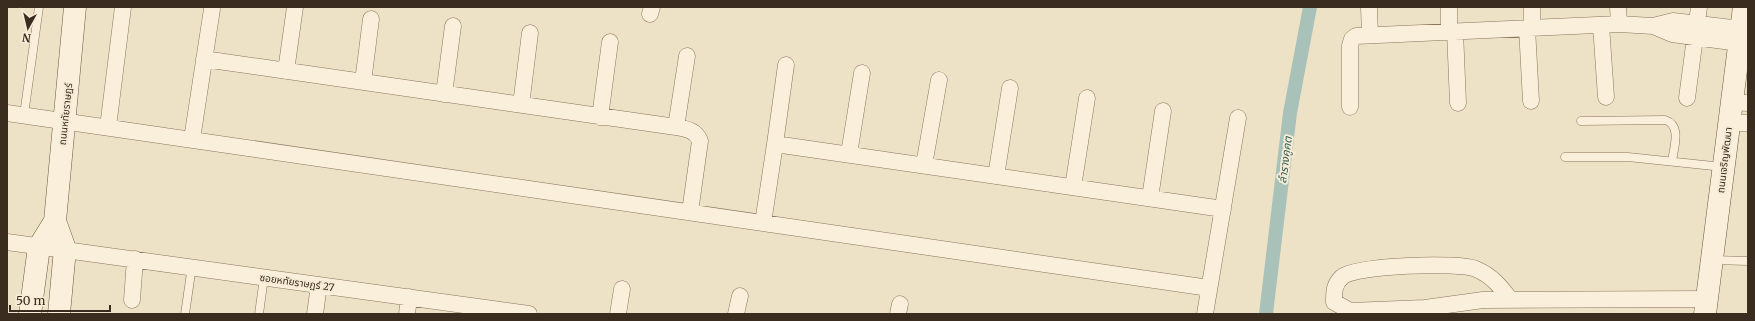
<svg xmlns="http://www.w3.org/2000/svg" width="1755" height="321" font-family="Merriweather,'Noto Sans Thai',serif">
<rect width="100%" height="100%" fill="#eee2c6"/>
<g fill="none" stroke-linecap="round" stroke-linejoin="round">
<path stroke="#a8c2ba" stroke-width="14" d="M1266,314L1290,113L1310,7"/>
<g stroke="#8a745c" stroke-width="9">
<path id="lane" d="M24,115L39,7
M1581,121L1665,120C1682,125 1674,147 1672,161
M1565,157H1628L1723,167
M1712,260L1748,261
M185,314L192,266
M259,314L264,277"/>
</g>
<g stroke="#8a745c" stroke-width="17">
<path id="street" d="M1369,7L1370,35
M1449,7V32
M1532,7V28
M1618,7L1619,24
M650,14L652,7
M1601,25L1606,97
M1653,26L1672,34L1739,43
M1527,28L1531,101
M1455,31L1458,103
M204,59L676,127C686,129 696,130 700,141L690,212
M286,71L295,7
M363,82L371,19
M444,94L453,26
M1687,98L1699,7
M1731,102L1748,103
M521,105L530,33
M1350,107V46L1352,39L1356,36L1619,24L1653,26L1673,21L1741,29
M7,113L1209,288
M600,117L610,42
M1729,123H1748
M108,127L123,7
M676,127L687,56
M192,139L212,9
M775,144L786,65
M849,154L862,73
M924,165L939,80
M996,176L1010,88
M1073,187L1087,98
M1150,198L1163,111
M763,223L775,144L1223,209
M7,242L529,314
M1510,299C1500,286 1492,276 1476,269C1459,262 1356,265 1342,277C1334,284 1334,292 1334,302L1350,311L1425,308L1483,300L1706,299
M132,300L135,259
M315,314L319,285
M407,314L409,297
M618,314L622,289
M736,314L740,296
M898,314L900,304
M1205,314L1238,118"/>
</g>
<g stroke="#6c553f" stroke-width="23">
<path id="secondary" d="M30,314L39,247L55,221
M59,314L65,249L55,221L75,7
M1705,314L1744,7"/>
</g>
<use href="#lane" stroke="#f9efda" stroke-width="8"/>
<use href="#street" stroke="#f9efda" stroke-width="16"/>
<use href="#secondary" stroke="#f9efda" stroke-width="22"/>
</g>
<g text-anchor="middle" stroke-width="4" stroke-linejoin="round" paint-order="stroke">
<g font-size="10" fill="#3a2c1f" stroke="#f6ecd6">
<text transform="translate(65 114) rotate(-84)" y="4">ถนนหทัยราษฎร์</text>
<text transform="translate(1724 160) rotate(-83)" y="4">ถนนเจริญพัฒนา</text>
<text transform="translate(297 282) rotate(8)" y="4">ซอยหทัยราษฎร์ 27</text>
</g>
<g font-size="11" font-style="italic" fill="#2f5a57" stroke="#f6ecd6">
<text transform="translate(1285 160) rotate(-83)" y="4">ลำรางคูคต</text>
</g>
</g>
<rect width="1755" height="321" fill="none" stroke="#3a2c1f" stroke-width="16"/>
<g transform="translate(28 28) rotate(188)" stroke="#f6ecd6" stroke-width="3" paint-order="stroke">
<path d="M0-3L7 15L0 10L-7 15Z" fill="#3a2c1f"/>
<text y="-6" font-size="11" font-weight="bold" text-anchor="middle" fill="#3a2c1f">N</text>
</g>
<path d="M10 305v6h100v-6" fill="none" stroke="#3a2c1f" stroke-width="2"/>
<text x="16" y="305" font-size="12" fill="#3a2c1f" stroke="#f6ecd6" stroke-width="3" paint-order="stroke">50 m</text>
</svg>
